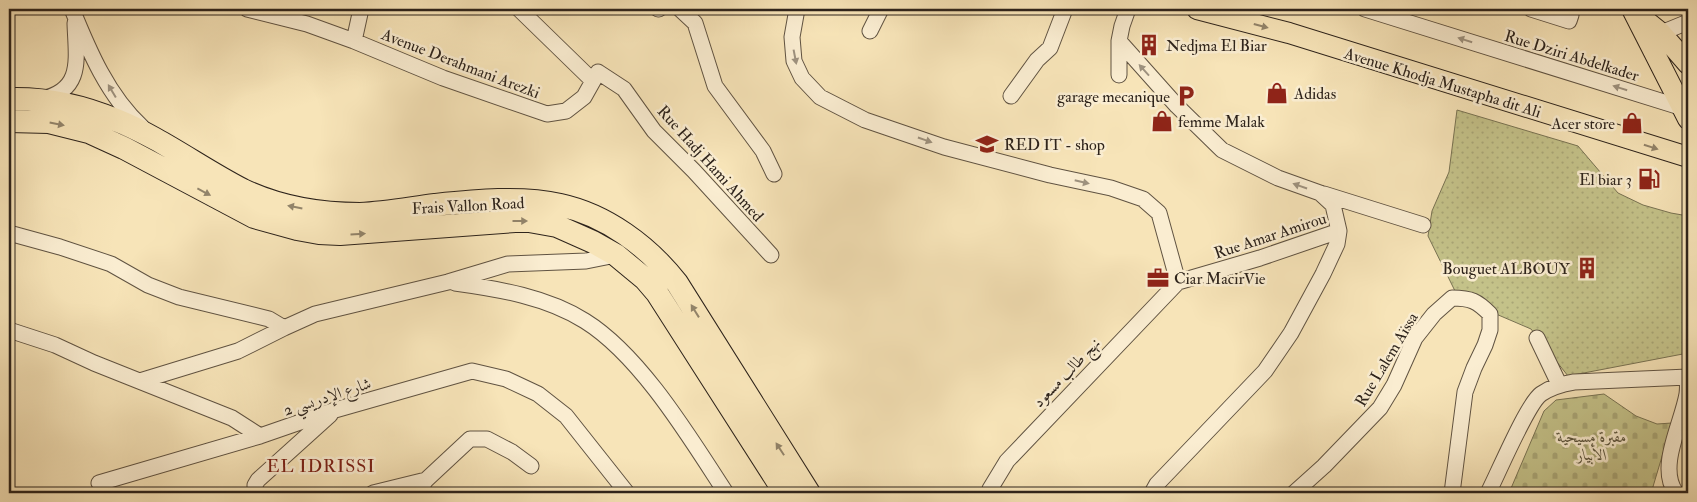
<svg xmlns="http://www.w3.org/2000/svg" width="1697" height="502" font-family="'IM FELL Double Pica',Amiri,serif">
<defs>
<pattern id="grass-dots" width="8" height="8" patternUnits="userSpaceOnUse" patternTransform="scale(1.25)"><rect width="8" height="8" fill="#c4c289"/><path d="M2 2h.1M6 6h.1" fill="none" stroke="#a9a676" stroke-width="1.8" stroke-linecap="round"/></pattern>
<pattern id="cemetery-stones" width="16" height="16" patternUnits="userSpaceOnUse" patternTransform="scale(1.25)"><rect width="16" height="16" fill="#c4c289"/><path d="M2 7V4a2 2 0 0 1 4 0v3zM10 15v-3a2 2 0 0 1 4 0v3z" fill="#a9a676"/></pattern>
</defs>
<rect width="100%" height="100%" fill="#f7e4b8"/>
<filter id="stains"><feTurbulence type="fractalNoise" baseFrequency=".004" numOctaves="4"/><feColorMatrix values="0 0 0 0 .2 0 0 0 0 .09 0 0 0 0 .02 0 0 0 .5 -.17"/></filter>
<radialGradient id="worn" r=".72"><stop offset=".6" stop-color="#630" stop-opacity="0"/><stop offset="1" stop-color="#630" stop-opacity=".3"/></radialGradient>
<path fill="url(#grass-dots)" stroke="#787252" d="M1457,110L1578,146L1618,193L1643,205L1671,213L1688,216V238L1686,260L1688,286V353L1568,376L1531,329L1475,305L1455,291L1428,236L1432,211L1449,172Z"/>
<path fill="url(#cemetery-stones)" stroke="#787252" d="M1604,394L1636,416L1657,424L1672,423L1652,490L1656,493H1509L1544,411L1556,400Z"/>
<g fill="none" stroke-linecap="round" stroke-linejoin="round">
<g stroke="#605342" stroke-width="17">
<path id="minor" d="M72,9C89,51 108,96 142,127
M247,9L307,24L354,41L443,78L547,114L566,111L584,97L593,81
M519,9L593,81L598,72L624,89L654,131L694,171L771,255
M658,9H659
M680,9L695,23L715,86L763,151L774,174
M797,9L792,37L794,61L802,78L820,97L865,120L944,147L1050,175L1111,188L1143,199L1159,213L1178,282
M1128,9L1122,26L1119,41L1177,106L1222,150L1278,178L1320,193L1333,205L1339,231L1337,244L1323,274L1291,333L1265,371L1157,484L1152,493
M1365,9L1683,108
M1531,9L1569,21L1571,15L1551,9
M870,31L881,9
M1661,33L1688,22
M354,41L361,9
M1119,75V41
M1011,96L1037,60L1050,48L1065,9
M42,99C84,90 76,58 75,23
M1324,194L1423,225
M9,233L60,247L111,264L148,285L179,297L269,319L284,328L315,314L448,282L508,264L586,261L616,255
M1178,282L1260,258L1339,231
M455,283C499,289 547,297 585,321C641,356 690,438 726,493
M9,330L55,345L94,363L232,418L260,436L335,410L472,371L506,379L538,394L566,416L627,493
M1537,338L1559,384
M140,381L238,351L284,328
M99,483L260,436
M255,493V485L258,480L330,415
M373,493L426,480
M417,493L426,480L470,439H487L512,452L531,466
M989,493L990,489L1007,461L1178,282
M1294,493L1324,466L1380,408L1394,385L1415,338L1434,314L1452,298C1471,298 1477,301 1490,314V330L1485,345L1474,368L1465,392L1452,493
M1488,493C1498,474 1527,404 1541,394C1551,387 1562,384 1574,382L1688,377
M1676,493C1657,467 1682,424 1687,394C1688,388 1687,381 1688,375"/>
</g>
<g stroke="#2d231b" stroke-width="22">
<path id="major" d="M1197,9L1289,33L1688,157
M1632,9L1688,119
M1640,16L1661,33L1688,64"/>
</g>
<g stroke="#2d231b" stroke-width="24">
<path id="highway" d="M9,99C45,98 83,106 116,120C161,138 200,168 243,190C279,207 320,214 360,214C385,213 411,208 435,205C474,201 522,196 560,205C606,215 648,246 677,283L809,493
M9,121L49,122L89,132L124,148L254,217L297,229L319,233L340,234L515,221H529L557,226L593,242L616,255L645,279L657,293L785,493"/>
</g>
<use href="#minor" stroke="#faedd1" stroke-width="15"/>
<use href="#major" stroke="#f7e4b8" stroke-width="20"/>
<use href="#highway" stroke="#f7e4b8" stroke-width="22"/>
</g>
<defs><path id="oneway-solid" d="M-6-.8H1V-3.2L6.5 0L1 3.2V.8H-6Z" transform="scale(1.25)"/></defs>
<g fill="#92846a">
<use href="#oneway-solid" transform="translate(1261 26) rotate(15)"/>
<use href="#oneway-solid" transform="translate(57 124) rotate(11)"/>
<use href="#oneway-solid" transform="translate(1651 147) rotate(18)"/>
<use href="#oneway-solid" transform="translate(204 192) rotate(28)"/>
<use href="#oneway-solid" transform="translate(295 207) rotate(-169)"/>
<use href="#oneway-solid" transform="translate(520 221)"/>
<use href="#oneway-solid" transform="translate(358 234) rotate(-3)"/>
<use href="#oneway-solid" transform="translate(695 311) rotate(-122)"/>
<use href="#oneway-solid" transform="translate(780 449) rotate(-123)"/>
</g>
<g fill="#9e927f">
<use href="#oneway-solid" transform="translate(1465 40) rotate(-163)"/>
<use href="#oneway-solid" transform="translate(795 57) rotate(79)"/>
<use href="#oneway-solid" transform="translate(1144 70) rotate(-132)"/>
<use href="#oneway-solid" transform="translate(1620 88) rotate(-163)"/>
<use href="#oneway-solid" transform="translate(112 91) rotate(-121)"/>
<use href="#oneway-solid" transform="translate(925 140) rotate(19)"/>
<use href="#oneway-solid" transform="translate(1082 182) rotate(13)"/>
<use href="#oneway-solid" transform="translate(1300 186) rotate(-161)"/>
</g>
<defs>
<g id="building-bare" transform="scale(1.725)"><path d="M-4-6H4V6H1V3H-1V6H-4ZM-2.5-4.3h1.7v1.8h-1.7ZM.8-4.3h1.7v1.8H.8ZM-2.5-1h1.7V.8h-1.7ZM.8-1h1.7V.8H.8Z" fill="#8f2418" stroke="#faedd1" stroke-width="2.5" paint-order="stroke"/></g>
<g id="shop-bare" transform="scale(1.725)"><path d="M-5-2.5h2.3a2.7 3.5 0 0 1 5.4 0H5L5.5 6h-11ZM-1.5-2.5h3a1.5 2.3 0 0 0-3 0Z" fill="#8f2418" stroke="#faedd1" stroke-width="2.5" paint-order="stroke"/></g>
<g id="parking-bare" transform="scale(1.725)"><path d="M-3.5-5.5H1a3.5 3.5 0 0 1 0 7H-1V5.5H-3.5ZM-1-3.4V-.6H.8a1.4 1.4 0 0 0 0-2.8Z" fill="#8f2418" stroke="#faedd1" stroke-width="2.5" paint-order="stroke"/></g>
<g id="school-bare" transform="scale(1.725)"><path d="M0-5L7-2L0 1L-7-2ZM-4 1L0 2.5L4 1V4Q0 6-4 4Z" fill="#8f2418" stroke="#faedd1" stroke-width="2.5" paint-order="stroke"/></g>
<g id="fuel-bare" transform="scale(1.725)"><path d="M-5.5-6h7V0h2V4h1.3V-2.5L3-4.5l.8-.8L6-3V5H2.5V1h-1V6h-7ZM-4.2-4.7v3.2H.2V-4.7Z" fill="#8f2418" stroke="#faedd1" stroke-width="2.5" paint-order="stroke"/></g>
<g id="office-bare" transform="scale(1.725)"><path d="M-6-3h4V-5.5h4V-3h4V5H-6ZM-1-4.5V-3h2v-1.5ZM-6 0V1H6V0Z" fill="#8f2418" stroke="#faedd1" stroke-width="2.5" paint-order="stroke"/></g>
</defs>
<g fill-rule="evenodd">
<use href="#building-bare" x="1149" y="45"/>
<use href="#shop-bare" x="1277" y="93"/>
<use href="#parking-bare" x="1186" y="96"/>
<use href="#shop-bare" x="1162" y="121"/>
<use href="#shop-bare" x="1632" y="123"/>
<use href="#school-bare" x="987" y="144"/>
<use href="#fuel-bare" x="1649" y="179"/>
<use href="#building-bare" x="1587" y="268"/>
<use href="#office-bare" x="1158" y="278"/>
</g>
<g text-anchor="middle" stroke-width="5" stroke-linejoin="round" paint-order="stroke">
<g font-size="16" fill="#2d231b" stroke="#faedd1" text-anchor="start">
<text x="1166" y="51">Nedjma El Biar</text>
<text x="1294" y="99">Adidas</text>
<text x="1170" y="102" text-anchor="end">garage mecanique</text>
<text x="1178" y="127">femme Malak</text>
<text x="1615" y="129" text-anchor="end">Acer store</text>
<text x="1004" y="150">RED IT - shop</text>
<text x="1632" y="185" text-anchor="end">El biar 3</text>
<text x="1570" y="274" text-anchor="end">Bouguet ALBOUY</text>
<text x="1174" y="284">Ciar MacirVie</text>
</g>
<g font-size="16" fill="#2d231b" stroke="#faedd1">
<text transform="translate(1572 55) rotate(17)" y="6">Rue Dziri Abdelkader</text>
<text transform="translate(461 63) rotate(21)" y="6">Avenue Derahmani Arezki</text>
<text transform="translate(1443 82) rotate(17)" y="6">Avenue Khodja Mustapha dit Ali</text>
<text transform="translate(711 163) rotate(48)" y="6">Rue Hadj Hami Ahmed</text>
<text transform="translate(468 205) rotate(-3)" y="6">Frais Vallon Road</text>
<text transform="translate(1270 235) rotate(-18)" y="6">Rue Amar Amirou</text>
<text transform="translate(1386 359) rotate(-59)" y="6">Rue Lalem Aïssa</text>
<text transform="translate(1066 372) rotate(-46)" y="6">نهج طالب مسعود</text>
<text transform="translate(327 396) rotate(-18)" y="6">شارع الإدريسي 2</text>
</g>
<g font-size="16" font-style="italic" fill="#5a533c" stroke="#faedd1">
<text x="1592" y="442">مقبرة مسيحية<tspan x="1592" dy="18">الأبيار</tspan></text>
</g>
<g font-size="18" letter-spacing="1" fill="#7a1f14" stroke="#faedd1">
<text x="321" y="472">EL IDRISSI</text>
</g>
</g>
<rect width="1697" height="502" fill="none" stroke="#f7e4b8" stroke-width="30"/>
<rect x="10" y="10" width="1677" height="482" fill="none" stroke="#2d231b" stroke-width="2.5"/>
<rect x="15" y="15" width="1667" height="472" fill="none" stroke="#2d231b"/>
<rect width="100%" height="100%" filter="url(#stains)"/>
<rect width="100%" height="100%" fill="url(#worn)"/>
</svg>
